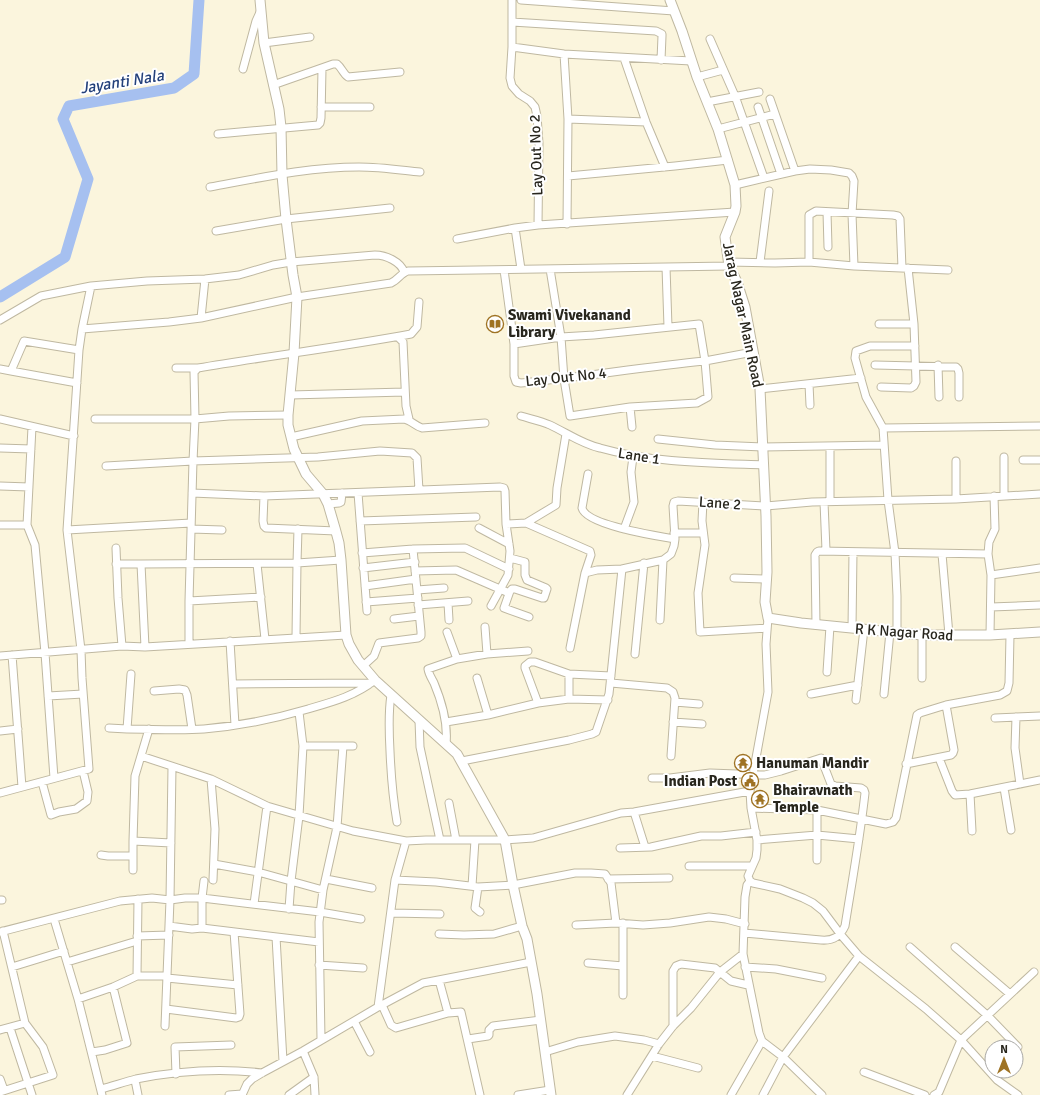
<svg xmlns="http://www.w3.org/2000/svg" width="1040" height="1095" font-family="Signika,sans-serif">
<rect width="100%" height="100%" fill="#fbf5dd"/>
<g fill="none" stroke-linecap="round" stroke-linejoin="round">
<path stroke="#a6c0f0" stroke-width="11" d="M0,297L65,257L88,179L63,119L69,106L174,88L194,74L199,0"/>
<g stroke="#bfb8a1" stroke-width="9">
<path id="minor" d="M512,0V47L510,78L512,86L519,94L530,101L535,107L537,116L539,143L538,225
M521,0L674,11
M512,22L656,31L662,34V36L661,60
M710,39L735,96L764,178
M264,43L310,37
M512,47L564,54L691,61
M564,54L568,119L567,224
M624,58L646,122L665,167
M243,69L256,21L261,10
M697,77L723,70
M273,85L333,64H337C342,68 343,74 348,77L400,72
M770,99L795,171
M707,102L759,92
M321,107H370
M758,107L781,174
M568,119L646,122
M718,129L775,114
M218,134L318,125L320,123L321,118L322,69
M568,176L675,166L728,160
M210,187C259,178 309,167 359,167C379,167 400,170 420,172
M827,212L828,247
M515,228L521,269
M216,231L286,219L390,208
M457,239L515,228L538,225L735,212
M729,262L775,263L809,262L854,266L852,214L854,181L852,176L849,173L831,170L810,169L795,171L735,185
M760,262L769,191
M809,262V215L816,211L893,215L898,216L900,219L902,268
M854,266L948,270
M666,267L668,327
M550,269L561,337L564,379L570,416L630,407L697,403L708,397L705,361L753,352
M504,270L514,344V376L516,382L521,383C583,377 643,367 705,361L699,324L594,335L561,337L514,344
M201,318L205,279
M0,320L41,296L91,286
M879,324H914
M82,329L91,286L147,281L205,279L239,275L273,265L291,262L375,255C386,255 401,262 404,272
M398,337L403,342L406,406L409,419
M875,365L956,367L958,369L959,373V397
M938,365L939,397
M176,368H198
M0,369L11,371L24,341L79,350
M11,371L77,383
M809,384L810,405
M881,387L911,388L914,386L916,382L914,324L908,268
M760,389L861,378
M290,395L405,392
M630,407L632,427
M521,416C531,419 541,421 550,425C567,433 582,444 600,448C653,463 709,463 764,465
M0,419L74,436
M95,419H195L229,416L288,415
M883,428L866,397L855,358L856,351L870,346H915
M291,437L362,421L404,419C411,420 415,426 422,428L485,423
M658,439L715,445L763,447L884,445
M830,446V501
M0,448L31,449
M1004,457V496
M1023,460H1040
M106,466L193,461L195,419L194,372L198,368C269,356 341,347 411,334L417,327L419,302
M588,474L582,508C586,525 657,536 675,539
M0,486L29,487
M192,493L264,496L500,487L504,488L505,491L506,524L510,551L508,575L491,606
M358,493L367,611
M264,496L263,521L264,526L266,528L336,531
M956,499V461
M703,502L702,521L705,545L698,593L700,632L767,628
M824,502L826,550
M328,504L339,503L341,502L342,493
M360,521L476,517
M526,523L590,551L591,555L585,573
M506,524L526,523L556,505L557,488L566,434
M0,525H27L32,427
M27,525L35,545L45,653L54,778
M479,528L509,544
M191,529L222,530
M624,529L634,502L631,472L633,457
M67,530L191,523
M674,533H703
M116,548L118,598L122,646
M362,553L413,549L465,548L509,569
M942,554L949,635
M988,554L989,542L995,529L994,496
M510,558L525,562V575L527,580L546,588L547,589L544,598H542L515,589H512L510,591L504,608L529,617
M116,564H141
M257,564L265,639
M363,568L415,562
M415,571L456,570L509,593
M991,575L1040,568
M734,578L767,579
M365,586L416,579
M417,590L444,588
M189,601L261,597
M366,602L418,598
M448,603L449,620
M418,605L468,601
M991,607L1040,605
M768,618L766,644L768,692L750,791L751,808L757,840V850L756,858L748,876L750,881L753,883L780,889L803,898L813,903L823,911L841,935L859,956L926,1009L961,1040L997,1080L1018,1095
M394,619L419,616
M660,620L663,560
M816,625L815,555L817,552L819,551L988,554L991,575L990,635
M485,627L487,654
M852,628L853,552
M447,632L457,659
M897,633V596L895,553L888,500L883,428L1040,426
M296,637L297,563L341,560
M230,641L235,725
M189,644V601L193,461L318,457L380,451L412,453L417,458L419,490
M145,647L141,564L297,563L298,529
M570,648L585,573L597,570L622,569
M635,654L644,563
M12,655L22,787
M0,656L122,646L145,647L346,635
M363,666L374,656L379,643L418,638L421,636V632L413,549
M827,672L830,626
M131,674L127,729C152,729 178,731 204,729C239,726 274,719 308,709C332,702 355,696 375,680
M477,678L488,715
M922,678V635
M611,683L667,688L673,692L675,698L671,756
M233,684L371,683
M154,691L179,689L185,690L187,695L192,729
M811,694L858,685
M884,694L890,632
M391,695C388,714 389,733 390,751C391,775 393,799 397,822
M48,696L83,694
M569,699V674
M856,700L864,629
M675,702L699,704
M538,703L525,668V666L530,662H535L569,674L611,676
M299,712L303,746H353
M1016,717L1015,748L1020,784
M995,718L1040,716
M419,720L420,747L440,840
M446,722L488,715L538,703L569,699L608,700
M673,722L702,724
M109,728L127,729
M0,731L18,729
M446,744C448,724 442,702 434,683C432,679 429,675 428,669L457,659L487,654L528,651
M141,756L211,779L267,806L353,831L406,841L395,880L378,1007
M939,758L952,791L955,795L970,794L1040,780
M462,761L569,740L592,734L596,732L609,694L622,569L663,560L671,554L674,546L675,539L673,506L674,502L678,501L766,506L812,502L956,499L1040,494
M906,764L951,755L953,753L954,750L946,705
M652,778H670L710,773L765,775L781,771L821,758L831,784L835,786L861,788L864,790L865,793C860,838 852,882 845,926C840,937 833,941 821,940L744,933
M211,779L215,829L213,880
M42,782L51,815L59,812L76,809L87,801L88,792L83,771
M1004,788L1011,830
M0,793L89,769L82,678L81,650L67,530L79,350L82,329L169,322L201,318L297,297L391,283C398,280 401,273 408,271L729,266
M970,794L972,831
M449,803L456,840
M751,808L817,810L886,824L893,822L896,818L917,715L920,713L946,705L1000,695L1007,691L1009,683L1010,635
M634,812L645,847
M757,840L817,835L859,839
M133,841L171,843
M406,841L426,840H505L533,838L621,813L634,812L750,791
M620,848L651,847L701,836H721L756,832
M101,855L108,856H133
M817,860V810
M214,864L258,872L323,890
M689,866H752
M133,870V841L135,776L149,729
M326,879L372,888
M608,879L669,878
M395,880L436,882L478,887L513,885L575,873H591L605,874L611,883L616,923
M204,881L202,898V928L319,942
M750,881L747,885L745,897L743,954L759,1033L762,1041L783,1057L822,1095
M472,886L475,840
M478,887L475,908L480,912
M0,900H2
M254,904L267,806
M289,909L291,881L299,816L303,746
M392,913L440,914
M54,919L78,999L102,1095
M623,923V995
M576,925L616,923L643,925L670,923L709,917L726,919L745,924
M169,926L192,929L202,928
M0,932L120,901L152,898L170,900L185,898H202L320,912L361,919
M439,934L464,935L494,934L522,926
M137,936L169,935
M276,937L283,1061
M910,947L987,1015L1018,1047
M955,947L1010,994
M67,962L137,941
M588,963L623,966
M319,965L363,968
M12,967L64,951
M745,967L776,969L822,978
M137,976L138,899
M167,978L238,985
M439,980L448,1013
M78,999L113,987L137,976H167
M382,1005L391,1025L396,1028L448,1013L461,1012L480,1095
M166,1009L236,1018L239,1017L240,1014L234,932
M354,1021L370,1052
M165,1026L170,900L172,767
M673,1026V971L676,966L681,964L715,968L731,981L748,985
M10,1028L32,1095
M0,1030L25,1023L3,931
M321,1039L319,922L323,890L337,827L343,746
M468,1039L488,1036L489,1035V1030L493,1026L541,1020
M303,1051L314,1077L315,1095
M92,1052L105,1050L127,1043L113,987
M545,1052L578,1042L615,1036L644,1040L659,1044
M652,1056L698,1068
M864,1072L925,1095
M176,1074L175,1047L231,1045
M0,1079L4,1090
M135,1080L138,1095
M101,1089C113,1086 124,1082 136,1079C177,1071 220,1068 262,1073
M0,1092L53,1075L43,1047L25,1023
M229,1095L242,1094
M242,1095L247,1084L252,1079L262,1073L303,1051L378,1007L423,983L531,962
M289,1095L314,1077
M518,1095L550,1090
M627,1095L659,1044L673,1026L691,1008L720,972L743,954
M731,1095L762,1041
M763,1095L783,1057L859,956
M934,1095L939,1092L961,1040L1034,972"/>
</g>
<g stroke="#bfb8a1" stroke-width="11">
<path id="major" d="M260,0L264,43L279,109L281,127L282,175L286,219L293,275L297,297L294,353L288,415V425L294,449L306,474L323,494L328,504L335,528L339,543L341,560L346,635L349,644L358,660L375,680L457,754L505,840L513,885L522,926L527,939L537,994L551,1095
M670,0L682,31L697,77L718,129L735,185L736,206L735,212L725,237L729,266L737,282L745,307L760,389L766,516L767,572L765,602L768,618L801,623L922,635H990L1040,632"/>
</g>
<use href="#minor" stroke="#fff" stroke-width="7"/>
<use href="#major" stroke="#fff" stroke-width="9"/>
</g>
<defs>
<g id="library-ring" transform="scale(0.9)"><circle r="9.5" fill="#fff" stroke="#9f7324" stroke-width="1.5"/><path d="M-6-4Q-3-5.5-.7-3.5V5Q-3 3-6 4ZM6-4Q3-5.5 .7-3.5V5Q3 3 6 4Z" fill="#9f7324"/></g>
<g id="temple-ring" transform="scale(0.9)"><circle r="9.5" fill="#fff" stroke="#9f7324" stroke-width="1.5"/><path d="M0-6L5-2H3V0L6.5 2.5H4V6H1.5V3h-3V6H-4V2.5H-6.5L-3 0V-2H-5Z" fill="#9f7324"/></g>
<g id="civic-ring" transform="scale(0.9)"><circle r="9.5" fill="#fff" stroke="#9f7324" stroke-width="1.5"/><path d="M-.6-6.5H3V-4.5H.6V-3L4-1V1h2V6H-6V1h2V-1L-.6-3ZM-1.2 2.5V6h2.4V2.5Z" fill="#9f7324"/></g>
</defs>
<g fill-rule="evenodd">
<use href="#library-ring" x="495" y="324"/>
<use href="#temple-ring" x="743" y="763"/>
<use href="#civic-ring" x="750" y="781"/>
<use href="#temple-ring" x="760" y="799"/>
</g>
<g text-anchor="middle" stroke-width="4" stroke-linejoin="round" paint-order="stroke">
<g font-size="15" fill="#28261d" stroke="#fff">
<text transform="translate(536 155) rotate(-92)" y="5">Lay Out No 2</text>
<text transform="translate(743 315) rotate(78)" y="5">Jarag Nagar Main Road</text>
<text transform="translate(566 377) rotate(-6)" y="5">Lay Out No 4</text>
<text transform="translate(639 456) rotate(9)" y="5">Lane 1</text>
<text transform="translate(720 503) rotate(4)" y="5">Lane 2</text>
<text transform="translate(904 632) rotate(4)" y="5">R K Nagar Road</text>
</g>
<g font-size="15" font-weight="bold" fill="#28261d" stroke="#fff" text-anchor="start">
<text x="508" y="320">Swami Vivekanand<tspan x="508" dy="17">Library</tspan></text>
<text x="756" y="768">Hanuman Mandir</text>
<text x="737" y="786" text-anchor="end">Indian Post</text>
<text x="773" y="795">Bhairavnath<tspan x="773" dy="17">Temple</tspan></text>
</g>
<g font-size="16" font-style="italic" fill="#24417b" stroke="#fff">
<text transform="translate(122 81) rotate(-9)" y="6">Jayanti Nala</text>
</g>
</g>
<g transform="translate(1004 1059)"><circle r="19" fill="#ffffff" stroke="#a9a8a5"/>
<path d="M0-3L7 15L0 10L-7 15Z" fill="#9f7324"/>
<text y="-6" font-size="11" font-weight="bold" text-anchor="middle" fill="#28261d">N</text>
</g>
</svg>
